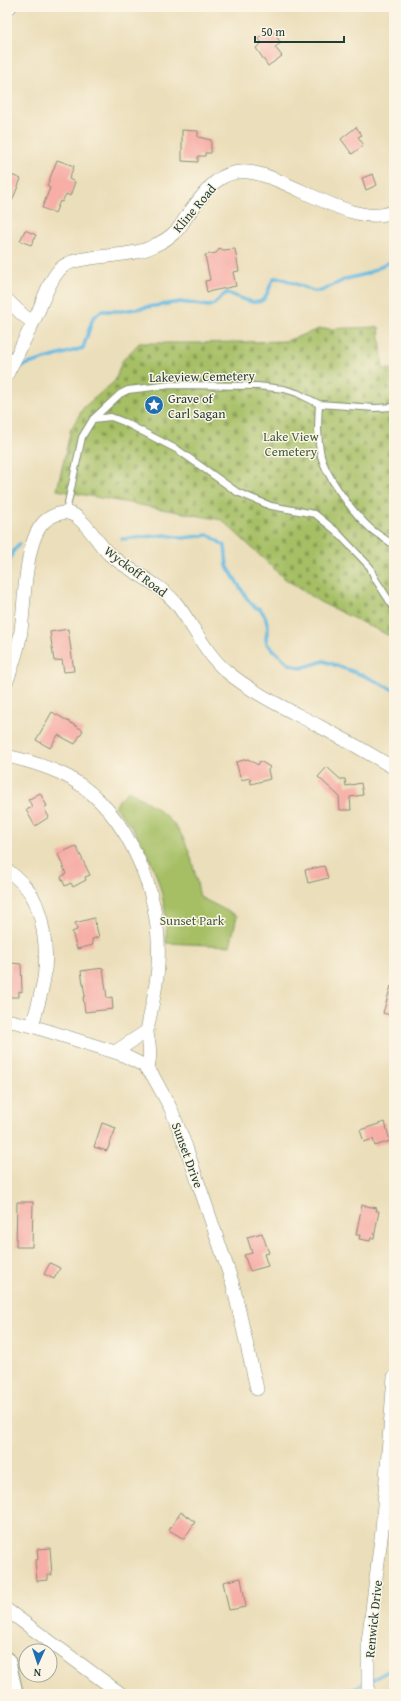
<svg xmlns="http://www.w3.org/2000/svg" width="401" height="1701" font-family="'Gentium Book Plus',serif">
<defs>
<pattern id="cemetery-stones" width="16" height="16" patternUnits="userSpaceOnUse"><rect width="16" height="16" fill="#a6bf65"/><path d="M2 7V4a2 2 0 0 1 4 0v3zM10 15v-3a2 2 0 0 1 4 0v3z" fill="#879c54"/></pattern>
</defs>
<rect width="100%" height="100%" fill="#fcf5e5"/>
<filter id="ink" filterUnits="userSpaceOnUse"><feTurbulence type="fractalNoise" baseFrequency=".025" numOctaves="2"/><feDisplacementMap in="SourceGraphic" scale="8" xChannelSelector="R" yChannelSelector="G"/><feConvolveMatrix kernelMatrix="1 2 1 2 8 2 1 2 1" color-interpolation-filters="sRGB"/></filter>
<filter id="wash" filterUnits="userSpaceOnUse"><feTurbulence type="fractalNoise" baseFrequency=".012" numOctaves="4" result="noise"/><feDisplacementMap in="SourceGraphic" scale="16" xChannelSelector="R" yChannelSelector="G"/><feGaussianBlur stdDeviation="0.9" result="paint"/><feColorMatrix in="noise" values="0 0 0 0 0 0 0 0 0 0 0 0 0 0 0 0 0 1.4 0 .05"/><feComposite in="paint" operator="in"/></filter>
<g filter="url(#wash)">
<rect width="100%" height="100%" fill="#ebdeba"/>
<path fill="#a6bf65" stroke="#627e4c" d="M128,791C150,802 175,819 185,842C193,859 196,879 200,897L237,916L230,946L166,943C166,935 167,927 166,919C162,879 144,836 115,808L119,800Z"/>
<path fill="url(#cemetery-stones)" stroke="#627e4c" d="M379,327L383,369H394V638L320,602L284,578L222,520L57,490L71,429L84,407L115,381L122,361L139,343H195L286,341L319,329Z"/>
<g fill="none" stroke-linecap="round" stroke-linejoin="round">
<path stroke="#66bae2" stroke-width="3.5" d="M21,366L83,348L93,318L101,311H122L180,302L209,306L214,304L226,293C236,295 255,308 264,299C268,294 270,284 274,278H281L313,291H321L346,279L366,274L394,260
M122,539L166,535L183,538L209,535L225,546L227,566L246,597L254,607L260,609L265,616L268,627L266,638L267,644L289,664L301,668L324,661L365,676L394,690
M7,571L12,553L19,544
M7,603V608
M372,1680L394,1668
M344,1694L364,1683"/>
</g>
<g id="blocks">
<path fill="#f6aea7" d="M271,29L281,43L275,47L282,56L268,66L256,48L262,43L258,38Z
M356,127L362,135L358,137L364,145L352,154L341,139Z
M182,130L198,131V137L211,140V153H205V156H198V162L182,161Z
M57,160L74,166L69,179L75,182L70,196L66,194L62,202L60,201L55,213L42,208L50,188L47,186Z
M9,174L21,179L7,213V179Z
M373,174L377,185L366,190L362,178Z
M25,230L36,235L31,245L20,241Z
M220,248L223,250L235,249L239,271L233,272L236,286L207,292L205,281L210,280L205,255L216,253Z
M68,629L74,671L64,672L62,660L54,661L50,632Z
M52,712L83,730L75,744L58,735L50,748L36,740Z
M248,759L258,765L260,761L270,767L268,770L270,779L251,784L250,778L241,780L236,762Z
M327,767L340,779H345L346,786L361,783L363,795L350,797L351,810H340L339,796L318,777Z
M40,793L47,806L44,808L49,817L35,826L26,810L33,807L28,800Z
M76,846L90,875L85,877L86,880L73,887L71,883L65,886L61,877L66,874L58,854Z
M324,866L328,878L308,883L305,870Z
M94,918L99,937L92,939L93,945L77,949L72,932L77,930L75,923Z
M11,963L21,964L22,992L19,991V997H10V991H8L7,974H10Z
M103,968L107,998L112,997L113,1009L85,1012L83,997L85,996L81,971Z
M391,986H394V1016L383,1013Z
M385,1122L390,1141L375,1146L373,1139L364,1142L360,1130Z
M102,1123L116,1128L107,1151L94,1147Z
M17,1202H33L32,1247H16Z
M362,1205L377,1208L376,1211H379L374,1238H371L370,1241L359,1239L360,1235H356Z
M262,1233L269,1253L264,1254L268,1266L250,1271L244,1255L252,1253L247,1237Z
M50,1263L60,1268L54,1279L44,1274Z
M181,1512L195,1522L184,1539L169,1530Z
M50,1548L52,1575H48V1580L37,1581L35,1560H38L37,1549Z
M241,1578L246,1607L229,1610L223,1582Z"/>
</g>
</g>
<g filter="url(#ink)">
<use href="#blocks" fill-opacity="0" stroke="#858e77" stroke-width="1"/>
<g fill="none" stroke-linecap="round" stroke-linejoin="round">
<g stroke="#858e77" stroke-width="8">
<path id="service" d="M319,404C318,422 317,438 321,456C327,478 354,514 371,529C378,535 387,540 394,545
M93,419L111,417L124,422L178,450L237,492L271,506L315,514L336,531L370,567L374,577L394,608
M66,512L82,437L93,419L120,394L128,390L171,385L257,386L284,389L297,393L319,404L375,408L394,407"/>
</g>
<g stroke="#858e77" stroke-width="14">
<path id="minor" d="M7,7H10
M7,300L24,316L33,322
M7,374C18,354 28,333 38,312C44,298 49,281 60,269C76,252 132,260 155,245C162,242 170,237 175,232C180,228 183,222 186,217C203,195 217,169 248,172C290,176 355,231 394,211
M7,681C13,664 19,648 21,630C25,602 24,540 45,521C55,513 68,509 78,518C91,528 98,544 110,555C131,572 157,582 175,602C193,624 204,652 226,671C254,694 287,709 319,726C344,739 369,753 394,768
M7,756C29,761 50,767 70,778C131,814 162,897 158,965C157,987 151,1009 147,1031C147,1034 148,1039 149,1043C150,1052 150,1060 148,1070
M7,870C31,888 38,901 43,930C50,968 42,991 32,1026
M7,1020L32,1026L121,1054L143,1065L153,1076L171,1109L186,1147L226,1264L233,1285L257,1389
M115,1052L147,1031
M7,1610L121,1694
M368,1694V1642L382,1530L394,1377"/>
</g>
<g stroke="#858e77" stroke-width="18">
<path id="tertiary" d="M7,1660L15,1694"/>
</g>
<use href="#service" stroke="#fff" stroke-width="6"/>
<use href="#minor" stroke="#fff" stroke-width="13"/>
<use href="#tertiary" stroke="#fff" stroke-width="16"/>
</g>
</g>
<defs>
<g id="sight-disc" transform="scale(1)"><circle r="9.5" fill="#1f6fb2" stroke="#fcf5e5"/><path d="M0-6L1.8-2.2L6-1.7L2.9 1.2L3.7 5.4L0 3.3L-3.7 5.4L-2.9 1.2L-6-1.7L-1.8-2.2Z" fill="#fff"/></g>
</defs>
<g fill-rule="evenodd">
<use href="#sight-disc" x="154" y="405"/>
</g>
<g text-anchor="middle" stroke-width="3" stroke-linejoin="round" paint-order="stroke">
<g font-size="13" fill="#1f3d34" stroke="#fcf5e5">
<text transform="translate(194 208) rotate(-50)" y="5">Kline Road</text>
<text transform="translate(202 376) rotate(-1)" y="5">Lakeview Cemetery</text>
<text transform="translate(136 571) rotate(37)" y="5">Wyckoff Road</text>
<text transform="translate(188 1155) rotate(70)" y="5">Sunset Drive</text>
<text transform="translate(373 1619) rotate(-84)" y="5">Renwick Drive</text>
</g>
<g font-size="13" fill="#1f3d34" stroke="#fcf5e5" text-anchor="start">
<text x="168" y="403">Grave of<tspan x="168" dy="15">Carl Sagan</tspan></text>
</g>
<g font-size="13" fill="#415e40" stroke="#fcf5e5">
<text x="291" y="441">Lake View<tspan x="291" dy="15">Cemetery</tspan></text>
<text x="192" y="925">Sunset Park</text>
</g>
</g>
<rect width="401" height="1701" fill="none" stroke="#fcf5e5" stroke-width="24"/>
<g transform="translate(38 1663) rotate(183)"><circle r="19" fill="#fcf5e5" stroke="#a4ab9e"/>
<path d="M0-3L7 15L0 10L-7 15Z" fill="#1f6fb2"/>
<text y="-6" font-size="11" font-weight="bold" text-anchor="middle" fill="#1f3d34">N</text>
</g>
<path d="M255 36v6h89v-6" fill="none" stroke="#1f3d34" stroke-width="2"/>
<text x="261" y="36" font-size="12" fill="#1f3d34" stroke="#fcf5e5" stroke-width="3" paint-order="stroke">50 m</text>
</svg>
